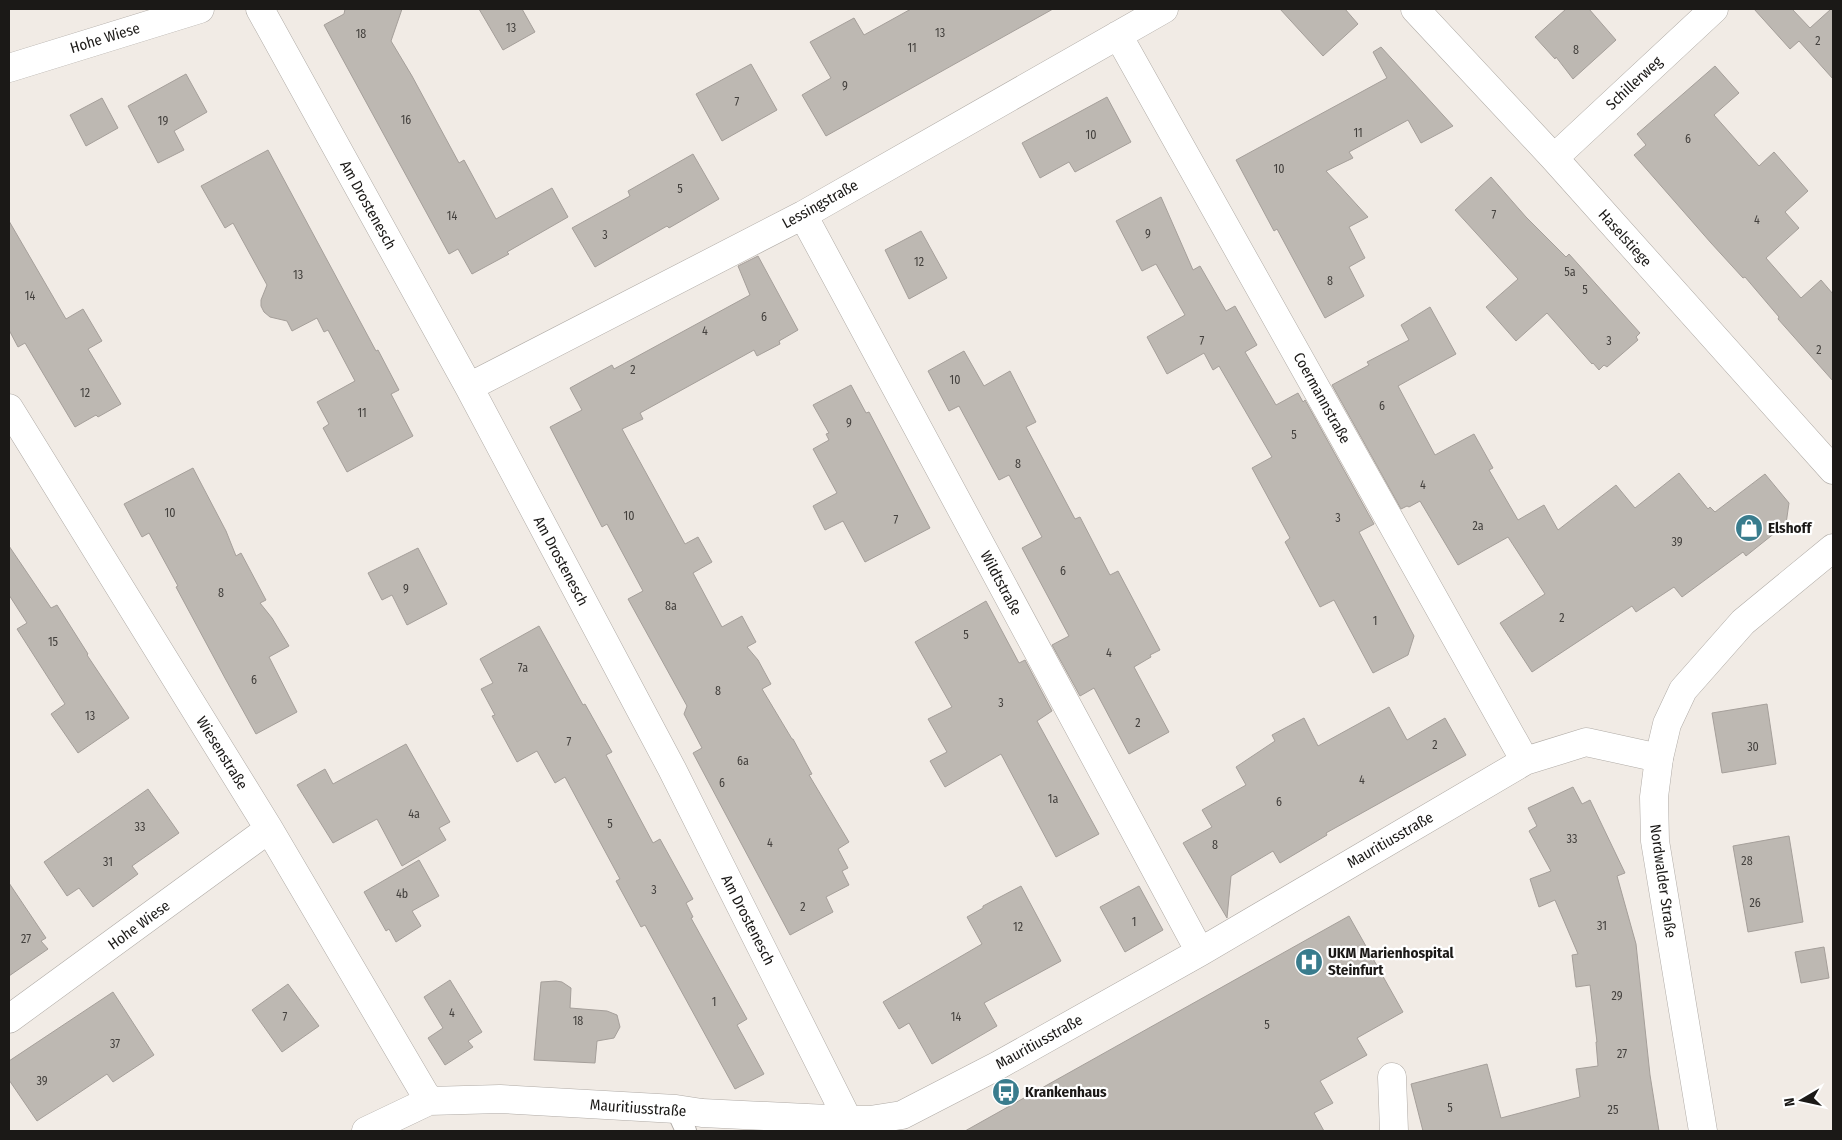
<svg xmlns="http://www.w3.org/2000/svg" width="1842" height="1140" font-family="'Fira Sans Condensed',sans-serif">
<rect width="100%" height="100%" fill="#f1ebe5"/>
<path fill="#bdb8b2" stroke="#a59f9a" d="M345,9H402L391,41L412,76L459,163L464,160L496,219L552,188L568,217L507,252L509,254L472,274L458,249L449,254L324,25L344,14Z
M479,9H522L535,32L503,50Z
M911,9H1053L826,136L802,95L831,78L810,42L854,18L864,35Z
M1280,9H1345L1358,24L1323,56Z
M1566,9H1589L1616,40L1573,79L1556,57L1555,59L1535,37Z
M1754,9H1792L1810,28L1831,9H1833V79L1799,41L1790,49Z
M1381,47L1453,126L1421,143L1408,120L1349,152L1353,158L1326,171L1368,217L1349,227L1365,258L1349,267L1364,296L1325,318L1277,229L1274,231L1236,160L1387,78L1373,52Z
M751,64L777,110L722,141L696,94Z
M1715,66L1739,93L1714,115L1759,166L1774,152L1808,191L1785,212L1799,228L1766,258L1801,298L1821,280L1833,294V381L1778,319L1779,317L1745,277L1743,278L1711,243L1634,155L1646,145L1637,134Z
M186,74L207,112L174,131L184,150L158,163L128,106Z
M1107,97L1131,142L1075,172L1069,162L1040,178L1022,143Z
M102,98L118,128L86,146L70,115Z
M268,150L376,351L378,350L399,390L391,394L413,436L347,472L323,428L329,424L317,402L355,381L328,330L324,332L317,318L292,331L287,321L270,317L264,312L261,306V300L267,285L233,223L225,228L201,186Z
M693,154L719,199L669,228L667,226L595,267L572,228L630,196L628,191Z
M1491,177L1526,217L1566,257L1569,254L1640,333L1636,337L1638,340L1607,367L1604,365L1599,370L1593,363L1592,364L1547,313L1516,341L1486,307L1518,279L1455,210Z
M1161,197L1193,270L1200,266L1226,311L1235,306L1257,345L1245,352L1276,405L1298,393L1303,402L1305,400L1374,524L1359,532L1414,636L1408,655L1373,673L1334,600L1320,607L1285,542L1290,538L1252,468L1272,457L1219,366L1213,370L1204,353L1167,374L1147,337L1185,315L1156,264L1142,271L1116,221Z
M9,221L66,319L83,309L102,341L88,349L121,404L98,417L96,415L75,427L25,343L18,347L9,330Z
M921,231L947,278L909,299L885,250Z
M758,256L798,330L779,341L780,344L757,356L754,350L669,397L640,413L643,419L622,429L685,544L698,537L712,562L693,573L722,627L742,616L756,642L747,647L758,660L771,684L762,689L792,739H793L812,774L809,775L849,842L838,849L848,868L842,871L849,885L826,897L833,912L790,935L693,753L702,748L684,714L687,706L628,599L643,591L607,524L602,527L550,427L582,410L570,388L612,365L614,369L750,295L738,266Z
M1430,307L1456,354L1398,386L1435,455L1474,434L1493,468L1489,470L1518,520L1544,505L1558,530L1616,485L1635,508L1679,473L1708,509L1710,507L1715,512L1765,474L1789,503L1786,524L1746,556L1743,552L1682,597L1674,587L1636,612L1632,606L1532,672L1500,623L1545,594L1508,537L1458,565L1420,501L1409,507L1407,506L1401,509L1332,385L1369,365L1367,362L1409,340L1401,325Z
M964,351L984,386L1010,371L1036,422L1026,427L1075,519L1080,517L1110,575L1118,571L1160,650L1150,655L1151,657L1134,667L1169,732L1129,754L1094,688L1080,696L1052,645L1069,636L1022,548L1042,537L1009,475L999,480L959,406L949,411L928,371Z
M851,385L866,413L869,412L930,528L865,562L843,521L825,530L813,506L837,493L813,449L829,440L826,434L829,433L813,405Z
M193,468L226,531L236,556L241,553L266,600L260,603L272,618L289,646L269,657L297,712L256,734L226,680L176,587L178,586L149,533L142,537L124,504Z
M9,546L51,608L57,605L88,654L87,655L129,718L78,753L51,714L65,704L17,629L27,623L9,595Z
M418,548L447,604L407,625L392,595L382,600L368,573Z
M986,601L1019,663L1025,660L1052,711L1037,721L1099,834L1056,857L1001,754L945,787L930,761L947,752L928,719L952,707L915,642Z
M539,626L583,705L585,704L612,752L606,755L653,843L660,839L693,899L686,903L693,917L691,918L747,1019L737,1025L764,1074L735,1089L645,925L641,927L616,881L620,879L565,777L555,783L537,751L517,762L492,716L495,715L481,689L493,683L480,659Z
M1767,704L1776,764L1722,773L1712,713Z
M1389,707L1407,740L1445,718L1466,755L1326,833L1327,835L1280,863L1273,851L1231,876L1227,918L1183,843L1212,827L1202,810L1246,785L1236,767L1275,741L1272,735L1304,718L1318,746Z
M406,744L450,822L439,828L446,840L402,866L377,819L333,843L297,785L325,769L333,784Z
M1573,787L1582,804L1590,800L1625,873L1617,876L1636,944L1650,1075L1659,1131H1423L1411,1084L1487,1064L1501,1118L1580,1097L1576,1069L1598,1066L1596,1042H1597L1590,985L1576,987L1572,955L1578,954L1555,900L1539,907L1530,879L1551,871L1529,831L1537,826L1528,808Z
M148,789L179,833L132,866L138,874L93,907L79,888L67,896L44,862Z
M1789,836L1803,922L1748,932L1733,846Z
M419,860L439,896L412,911L421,926L396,942L389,929L386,931L364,892Z
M9,883L46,938L41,941L48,949L9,976Z
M1021,886L1061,961L984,1003L997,1026L932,1064L909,1023L899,1029L883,1002L982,944L967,917L983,908V906Z
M1139,886L1163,930L1125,952L1100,907Z
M1349,916L1403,1012L1357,1038L1367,1055L1320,1081L1333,1103L1314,1113L1324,1131H965Z
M1824,947L1829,978L1801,983L1795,952Z
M450,980L482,1032L468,1041L473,1047L445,1065L428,1038L443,1028L424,997Z
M556,981L562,982L571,988L570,1008L607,1011L617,1015L620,1027L614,1038L597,1041L595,1063L534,1060L541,982Z
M288,984L319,1026L282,1052L252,1010Z
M113,992L154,1055L113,1082L107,1074L37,1121L9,1080V1061Z"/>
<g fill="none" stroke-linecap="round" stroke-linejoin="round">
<g stroke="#b0aba6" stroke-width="22">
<path id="lane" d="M676,1109L686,1131"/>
</g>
<g stroke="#b0aba6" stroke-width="29">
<path id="street" d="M260,9L469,387L672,769L848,1120
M1415,9L1554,158L1833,470
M1118,35L1525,761
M9,68L200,9
M1554,158L1714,9
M803,215L1200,952
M469,387L803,215L1164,9
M9,408L269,829L429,1101
M9,1019L269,829
M1392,1077L1394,1131
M366,1131L429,1101L500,1099L676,1109L702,1113L848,1120H870L902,1115L997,1066L1200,952L1525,761L1586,742L1659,758"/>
</g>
<g stroke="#b0aba6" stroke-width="29">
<path id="secondary" d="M1703,1131L1655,841L1654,797L1659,758L1667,724L1683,690L1743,622L1833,548"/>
</g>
<use href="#lane" stroke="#fff" stroke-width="20"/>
<use href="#street" stroke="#fff" stroke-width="28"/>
<use href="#secondary" stroke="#fff" stroke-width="28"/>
</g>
<defs>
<g id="shop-disc" transform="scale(1.4375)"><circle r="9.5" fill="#397c8d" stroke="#fff"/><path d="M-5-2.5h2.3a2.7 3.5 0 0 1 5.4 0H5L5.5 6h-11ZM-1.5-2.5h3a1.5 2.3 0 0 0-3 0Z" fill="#fff"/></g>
<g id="hospital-disc" transform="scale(1.4375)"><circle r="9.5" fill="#397c8d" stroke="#fff"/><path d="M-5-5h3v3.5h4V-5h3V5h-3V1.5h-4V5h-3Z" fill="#fff"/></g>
<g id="bus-disc" transform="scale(1.4375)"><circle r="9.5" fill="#397c8d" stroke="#fff"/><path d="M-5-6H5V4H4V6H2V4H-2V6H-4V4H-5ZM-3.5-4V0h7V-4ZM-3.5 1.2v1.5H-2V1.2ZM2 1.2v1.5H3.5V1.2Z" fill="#fff"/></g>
</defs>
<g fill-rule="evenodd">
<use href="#shop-disc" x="1749" y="528"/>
<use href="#hospital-disc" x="1309" y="962"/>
<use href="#bus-disc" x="1006" y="1092"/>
</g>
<g text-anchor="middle" stroke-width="4.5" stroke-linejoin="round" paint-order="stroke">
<g font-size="12" fill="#44413e">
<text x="511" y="32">13</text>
<text x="940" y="37">13</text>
<text x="361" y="38">18</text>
<text x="1818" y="45">2</text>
<text x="912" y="52">11</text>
<text x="1576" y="54">8</text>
<text x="845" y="90">9</text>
<text x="737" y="106">7</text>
<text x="406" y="124">16</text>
<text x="163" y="125">19</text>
<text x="1358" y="137">11</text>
<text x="1091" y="139">10</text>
<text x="1688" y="143">6</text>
<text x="1279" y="173">10</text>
<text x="680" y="193">5</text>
<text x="1494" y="219">7</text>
<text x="452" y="220">14</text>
<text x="1757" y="224">4</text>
<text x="1148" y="238">9</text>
<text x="605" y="239">3</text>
<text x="919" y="266">12</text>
<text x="1570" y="276">5a</text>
<text x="298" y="279">13</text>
<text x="1330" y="285">8</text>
<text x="1585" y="294">5</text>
<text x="30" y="300">14</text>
<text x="764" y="321">6</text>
<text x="705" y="335">4</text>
<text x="1202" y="345">7</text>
<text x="1609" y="345">3</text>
<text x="1819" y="354">2</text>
<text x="633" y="374">2</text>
<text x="955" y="384">10</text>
<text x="85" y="397">12</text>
<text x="1382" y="410">6</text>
<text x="362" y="417">11</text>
<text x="849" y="427">9</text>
<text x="1294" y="439">5</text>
<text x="1018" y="468">8</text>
<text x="1423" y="489">4</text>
<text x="170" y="517">10</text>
<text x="629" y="520">10</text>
<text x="1338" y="522">3</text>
<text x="896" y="524">7</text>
<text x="1478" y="530">2a</text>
<text x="1677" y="546">39</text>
<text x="1063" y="575">6</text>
<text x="406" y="593">9</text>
<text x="221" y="597">8</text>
<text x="671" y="610">8a</text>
<text x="1562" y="622">2</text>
<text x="1375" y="625">1</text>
<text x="966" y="639">5</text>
<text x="53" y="646">15</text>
<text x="1109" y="657">4</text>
<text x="523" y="672">7a</text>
<text x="254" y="684">6</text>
<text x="718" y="695">8</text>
<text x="1001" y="707">3</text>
<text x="90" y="720">13</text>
<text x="1138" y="727">2</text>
<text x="569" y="746">7</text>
<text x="1435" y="749">2</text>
<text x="1753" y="751">30</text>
<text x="743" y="765">6a</text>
<text x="1362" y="784">4</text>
<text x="722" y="787">6</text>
<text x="1053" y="803">1a</text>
<text x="1279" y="806">6</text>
<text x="414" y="818">4a</text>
<text x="610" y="828">5</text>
<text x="140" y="831">33</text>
<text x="1572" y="843">33</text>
<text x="770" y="847">4</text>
<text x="1215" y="849">8</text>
<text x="1747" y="865">28</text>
<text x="108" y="866">31</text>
<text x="654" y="894">3</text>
<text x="402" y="898">4b</text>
<text x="1755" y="907">26</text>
<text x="803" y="911">2</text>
<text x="1134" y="926">1</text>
<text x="1602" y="930">31</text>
<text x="1018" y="931">12</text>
<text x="26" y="943">27</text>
<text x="1617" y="1000">29</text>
<text x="714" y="1006">1</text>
<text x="452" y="1017">4</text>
<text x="285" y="1021">7</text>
<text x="956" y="1021">14</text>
<text x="578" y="1025">18</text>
<text x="1267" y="1029">5</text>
<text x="115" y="1048">37</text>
<text x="1622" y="1058">27</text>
<text x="42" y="1085">39</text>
<text x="1450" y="1112">5</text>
<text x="1613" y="1114">25</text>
</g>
<g font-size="15" fill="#1b1917" stroke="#fff">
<text transform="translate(105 38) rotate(-17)" y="5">Hohe Wiese</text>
<text transform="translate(1634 83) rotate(-43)" y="5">Schillerweg</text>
<text transform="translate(820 204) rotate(-29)" y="5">Lessingstraße</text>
<text transform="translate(368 205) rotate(61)" y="5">Am Drostenesch</text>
<text transform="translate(1625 238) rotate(48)" y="5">Haselstiege</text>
<text transform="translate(1322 398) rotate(61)" y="5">Coermannstraße</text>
<text transform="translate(561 561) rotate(62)" y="5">Am Drostenesch</text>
<text transform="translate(1001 583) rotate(62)" y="5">Wildtstraße</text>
<text transform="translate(222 753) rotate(58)" y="5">Wiesenstraße</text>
<text transform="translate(1390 840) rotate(-30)" y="5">Mauritiusstraße</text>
<text transform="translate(1663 881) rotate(82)" y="5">Nordwalder Straße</text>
<text transform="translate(748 920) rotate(63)" y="5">Am Drostenesch</text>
<text transform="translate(139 925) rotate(-36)" y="5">Hohe Wiese</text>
<text transform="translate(1039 1042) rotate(-29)" y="5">Mauritiusstraße</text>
<text transform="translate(638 1108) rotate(4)" y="5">Mauritiusstraße</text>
</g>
<g font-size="15" font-weight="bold" fill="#1b1917" stroke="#fff" text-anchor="start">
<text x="1768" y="533">Elshoff</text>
<text x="1328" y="958">UKM Marienhospital<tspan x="1328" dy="17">Steinfurt</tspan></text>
<text x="1025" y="1097">Krankenhaus</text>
</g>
</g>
<rect width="1842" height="1140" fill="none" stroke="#1b1917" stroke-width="20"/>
<g transform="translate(1802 1100) rotate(261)" stroke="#ffffff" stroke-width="4" paint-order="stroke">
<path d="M0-4L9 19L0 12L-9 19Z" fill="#1b1917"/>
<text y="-8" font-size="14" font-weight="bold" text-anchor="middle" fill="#1b1917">N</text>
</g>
</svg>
